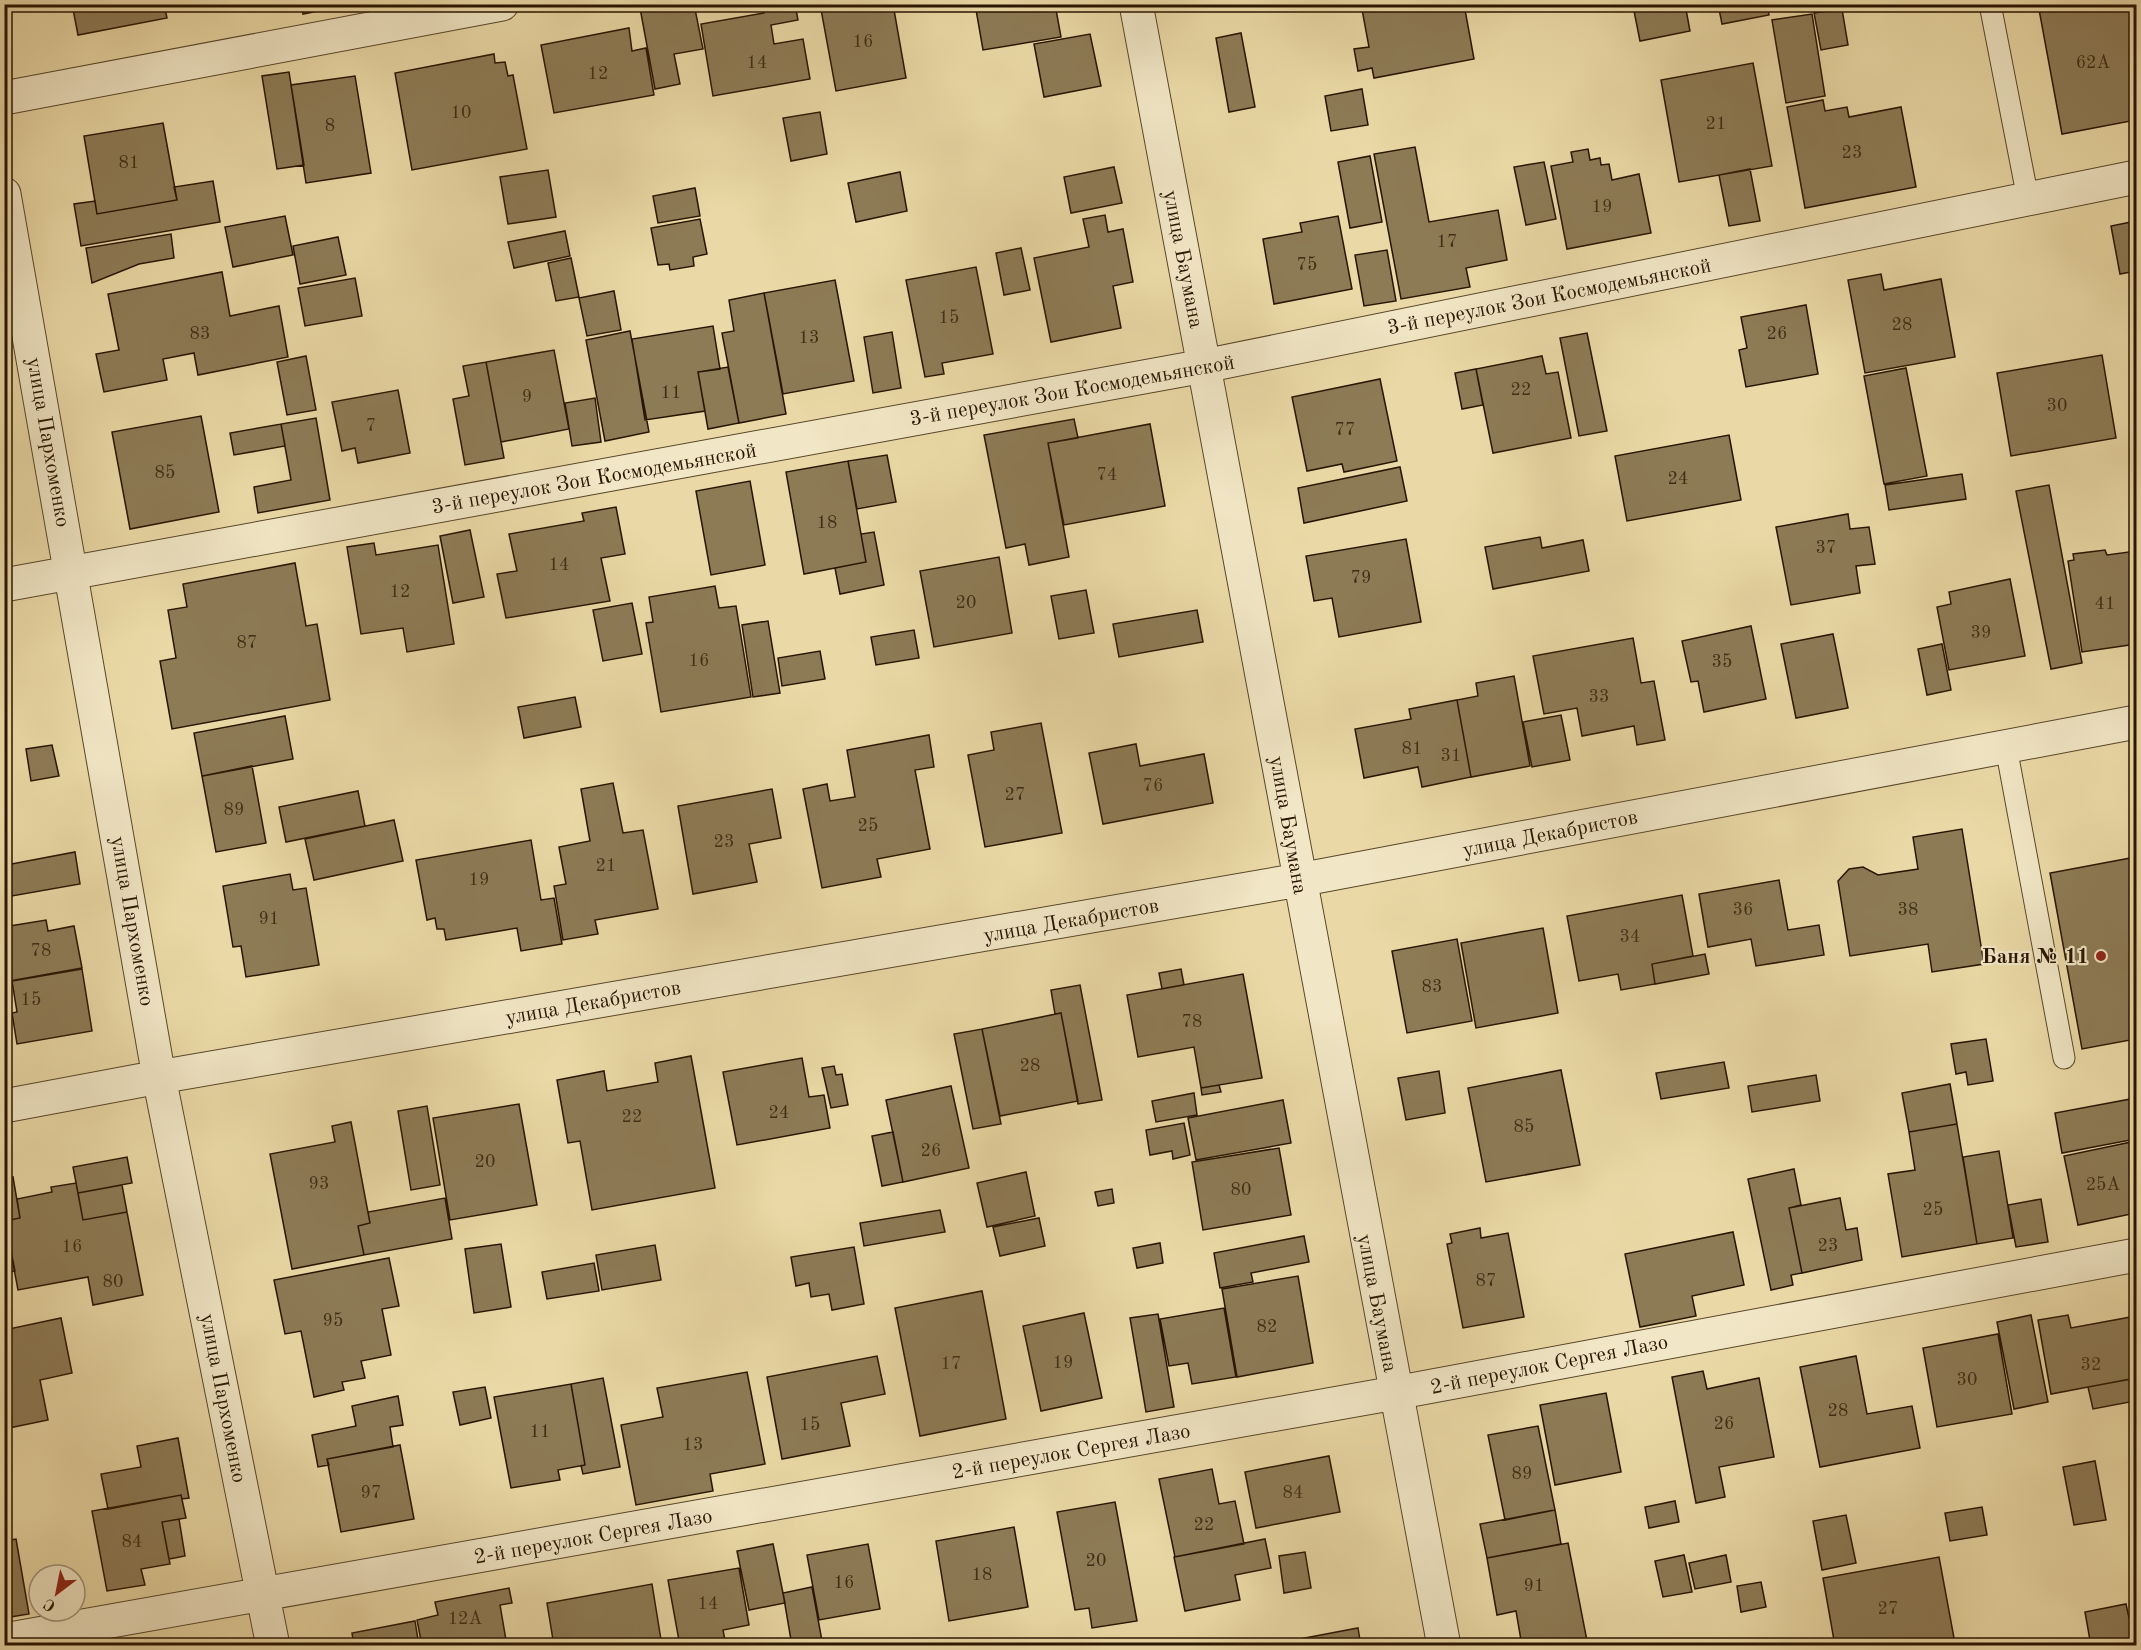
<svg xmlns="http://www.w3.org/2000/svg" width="2141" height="1650" font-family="'Old Standard TT',serif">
<rect width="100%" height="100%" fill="#ead9a6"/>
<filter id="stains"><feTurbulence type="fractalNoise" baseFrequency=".00333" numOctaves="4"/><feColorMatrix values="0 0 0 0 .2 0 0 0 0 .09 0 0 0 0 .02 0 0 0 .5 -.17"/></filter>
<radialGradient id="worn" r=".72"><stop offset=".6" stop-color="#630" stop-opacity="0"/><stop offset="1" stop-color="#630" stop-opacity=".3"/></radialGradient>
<path fill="#8d7b56" stroke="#281500" stroke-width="1.5" d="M72,4H164L167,18L78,35Z
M301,4H352L303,14Z
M660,4H694L703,49L674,54L680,84L655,89L640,8Z
M762,4H795L798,20L771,25L774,44L803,39L810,79L713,96L701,24L764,13Z
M820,4H893L906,78L836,91Z
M975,4H1055L1061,37L983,50Z
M1361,4H1464L1474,59L1374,78L1372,68L1358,71L1354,49L1369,47Z
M1685,4L1690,31L1640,41L1633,6Z
M1718,4H1767L1769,15L1722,24Z
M2038,4H2136V120L2062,134Z
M1842,9L1848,45L1821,50L1814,13Z
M1812,14L1825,96L1786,103L1772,20Z
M629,28L632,51L646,48L654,95L554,113L541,45Z
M1241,33L1255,107L1229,112L1216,38Z
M1090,34L1101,86L1044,97L1034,44Z
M494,54L495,63L505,62L508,76L513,75L527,149L412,170L395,73Z
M1753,63L1772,166L1679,182L1661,80Z
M289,72L304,165L277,169L262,76Z
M355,76L371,173L306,183L291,85Z
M1362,89L1368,125L1331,131L1325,96Z
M1823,100L1825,111L1847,107L1849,117L1901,107L1916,187L1805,208L1787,107Z
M820,112L827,154L791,161L783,118Z
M163,123L177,200L97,214L84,136Z
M1415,147L1429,222L1498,210L1507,260L1466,268L1470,287L1401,299L1374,154Z
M1588,149L1590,160L1600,158L1601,165L1609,164L1612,180L1639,174L1651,233L1567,249L1551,166L1573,162L1571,152Z
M1370,156L1382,222L1350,228L1338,162Z
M1544,162L1556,219L1526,225L1514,167Z
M1114,167L1122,203L1071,213L1064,177Z
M1750,169L1760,221L1729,226L1719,175Z
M548,170L556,217L508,224L500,177Z
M900,172L907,211L856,222L848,183Z
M213,181L220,222L81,246L74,204L95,201L97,214L177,200L174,187Z
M695,188L700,216L658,223L653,196Z
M1105,215L1108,232L1123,229L1133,282L1113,286L1121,328L1051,342L1034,258L1089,247L1083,219Z
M285,216L293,255L233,267L225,227Z
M1338,216L1352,289L1274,304L1263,239L1302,232L1300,223Z
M700,219L707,254L693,257L694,266L670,270L669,264L658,265L651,228Z
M2136,221V271L2120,274L2111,226Z
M565,231L570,256L514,268L508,242Z
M171,234L174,258L139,264L92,283L86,248Z
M338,237L346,275L300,284L293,246Z
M1021,248L1030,290L1004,295L996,253Z
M1387,250L1396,301L1364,306L1355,255Z
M571,258L579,297L556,301L548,263Z
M976,267L993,354L942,363L944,374L925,377L906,280Z
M222,272L230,316L279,306L288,357L198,375L194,353L163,359L167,380L104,392L96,354L119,350L108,294Z
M1881,274L1884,290L1941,279L1955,357L1865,373L1848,280Z
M355,278L362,316L305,326L298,288Z
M835,280L854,381L783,394L764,293Z
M614,291L621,330L587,336L579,298Z
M764,293L786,414L739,423L722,333L734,331L729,300Z
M1806,305L1818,374L1746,387L1739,350L1747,348L1741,317Z
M713,326L720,369L698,372L705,411L645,420L632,339Z
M630,331L649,432L605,441L586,340Z
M892,332L901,388L873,393L864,337Z
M1587,333L1607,431L1579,436L1560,338Z
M554,350L569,429L501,442L486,362Z
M2102,355L2116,438L2011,456L1997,373Z
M306,356L316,410L287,415L277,362Z
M1542,356L1546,374L1558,372L1571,438L1493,453L1476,369Z
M486,362L504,458L465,465L453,399L469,396L463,366Z
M728,367L739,423L708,429L698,372Z
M1906,368L1927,476L1884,484L1864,376Z
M1476,369L1483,405L1462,409L1455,373Z
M1380,379L1397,461L1344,472L1342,464L1307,471L1292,397Z
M398,390L410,453L358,463L355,448L342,451L332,402Z
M595,398L601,442L572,446L565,403Z
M201,416L219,512L130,529L112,432Z
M316,418L330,500L258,513L254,487L291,480L281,424Z
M1074,419L1078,438L1048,443L1069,557L1029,565L1025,544L1006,548L984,435Z
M281,424L285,446L234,455L230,433Z
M1150,424L1165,506L1064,525L1048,443Z
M1729,435L1741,500L1627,521L1615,456Z
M887,455L896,502L857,509L848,461Z
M848,461L866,562L804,574L786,472Z
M1400,467L1407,501L1304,523L1298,488Z
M1962,474L1966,499L1889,510L1885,485Z
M750,481L765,565L711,575L696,491Z
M2049,485L2082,663L2051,669L2016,491Z
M616,507L625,554L601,558L610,601L506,618L497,574L517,571L509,534L584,521L582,513Z
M1848,514L1850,529L1869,527L1875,564L1856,566L1860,593L1791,605L1776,527Z
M470,530L484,597L453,603L440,536Z
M874,532L884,585L840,594L835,568L866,562L861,534Z
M1540,537L1542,548L1583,540L1589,571L1493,589L1485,547Z
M1406,539L1421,622L1339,637L1332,598L1314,601L1306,556Z
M374,543L376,555L438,545L454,644L407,652L403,628L361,634L347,547Z
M2105,550L2107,555L2136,551V644L2082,652L2068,561L2074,560L2073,554Z
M999,557L1012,633L934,647L920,571Z
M295,563L306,626L317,624L330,700L172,729L160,661L176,658L168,610L187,607L183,584Z
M2010,579L2025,656L1949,670L1937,607L1951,604L1949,592Z
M715,586L719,608L736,606L751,697L661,712L646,623L653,622L649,597Z
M1086,590L1094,633L1059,639L1051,596Z
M632,603L642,654L603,661L593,610Z
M1197,610L1203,642L1119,657L1113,624Z
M768,621L780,693L753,697L742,625Z
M1751,626L1766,699L1704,712L1698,681L1691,682L1682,641Z
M914,630L919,658L876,665L871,637Z
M1833,634L1848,708L1796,718L1781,644Z
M1633,638L1641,683L1654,681L1665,740L1637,745L1634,726L1582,736L1577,708L1544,714L1533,656Z
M1942,644L1951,690L1927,695L1918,649Z
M820,651L825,679L782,686L778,658Z
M1514,676L1530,766L1471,777L1457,700L1478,696L1476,683Z
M575,697L581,727L524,738L518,707Z
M1457,700L1471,777L1422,787L1418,767L1364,778L1355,729L1411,719L1409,709Z
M1561,715L1570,760L1532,767L1523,722Z
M285,716L293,759L202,776L194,733Z
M1041,723L1062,833L985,847L968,755L994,750L991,732Z
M929,735L934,767L915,770L930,849L877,859L881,877L822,888L803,789L827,784L830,801L855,797L847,750Z
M1136,744L1140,766L1204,754L1213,803L1103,824L1089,753Z
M52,745L59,776L31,781L26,749Z
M252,766L266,843L216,852L202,776Z
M613,783L623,833L643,830L658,909L595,920L598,934L563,940L554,886L566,884L559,847L590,841L581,789Z
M772,789L781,838L749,844L757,882L693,894L678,806Z
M358,791L365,826L286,842L279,807Z
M394,820L403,861L314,880L305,839Z
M1962,829L1984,964L1932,972L1928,944L1850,956L1838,881L1849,869L1863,867L1878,875L1918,869L1913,837Z
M531,840L541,900L554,898L562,944L521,951L517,928L446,940L444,929H437L435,918L427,920L416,860Z
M75,852L80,884L12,896L6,865Z
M2136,857V1039L2082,1049L2050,873Z
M290,874L293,890L306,888L319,965L246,977L241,946L233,947L223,886Z
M1779,880L1788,930L1819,925L1824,955L1756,966L1751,939L1708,947L1699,894Z
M1682,895L1693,956L1652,964L1655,984L1621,990L1618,974L1579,981L1567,916Z
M46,920L48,931L74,926L82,968L4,982V927Z
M1543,928L1558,1013L1476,1028L1461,943Z
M1457,939L1472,1021L1407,1033L1392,951Z
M1705,954L1709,974L1655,984L1652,964Z
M82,969L92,1031L17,1044L12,1013L17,1012L12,981Z
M1181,969L1184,985L1162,989L1159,973Z
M1243,974L1262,1078L1201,1088L1194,1047L1138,1057L1127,995Z
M1080,985L1102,1100L1078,1104L1061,1013L1055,1014L1051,990Z
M1061,1013L1078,1101L1000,1116L982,1029Z
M982,1029L1001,1124L973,1129L954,1034Z
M1986,1039L1993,1081L1968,1085L1966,1072L1956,1074L1951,1044Z
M691,1056L715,1188L592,1210L580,1141L568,1143L557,1080L604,1071L607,1091L658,1082L655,1063Z
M802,1058L809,1097L824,1095L830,1128L737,1145L723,1072Z
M1724,1062L1729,1088L1661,1099L1656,1073Z
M834,1066L836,1075L842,1074L848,1105L831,1108L822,1068Z
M1561,1070L1580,1165L1486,1182L1468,1088Z
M1439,1071L1445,1113L1406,1120L1398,1078Z
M1816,1075L1820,1101L1752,1112L1748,1086Z
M1950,1084L1957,1124L1909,1132L1902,1093Z
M1219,1085L1221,1092L1202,1095L1201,1088Z
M951,1086L969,1168L903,1182L886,1100Z
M1194,1093L1197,1115L1156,1122L1152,1101Z
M2136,1098V1139L2062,1153L2055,1113Z
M1283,1100L1291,1143L1196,1160L1188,1118Z
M519,1104L537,1205L450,1220L433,1118Z
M427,1106L440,1185L411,1190L398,1111Z
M351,1122L370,1223L358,1226L364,1255L292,1269L270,1154L335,1142L332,1126Z
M1184,1123L1190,1155L1173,1159L1172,1151L1150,1155L1146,1130Z
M1957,1124L1977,1244L1902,1257L1888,1174L1915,1170L1909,1132Z
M893,1132L903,1182L882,1186L872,1136Z
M2136,1141V1213L2078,1225L2064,1156Z
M1279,1148L1291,1215L1203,1230L1192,1162Z
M1999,1151L2013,1238L1977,1244L1963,1157Z
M127,1157L132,1183L78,1193L73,1167Z
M1794,1169L1801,1205L1789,1208L1802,1273L1791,1275L1793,1285L1771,1290L1748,1179Z
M1026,1172L1035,1216L987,1227L977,1183Z
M13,1177L20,1218L5,1221L15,1271L4,1273V1179Z
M76,1183L83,1220L127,1212L143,1295L93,1305L88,1277L18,1290L5,1221L20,1218L17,1199L52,1192L51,1187Z
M122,1185L127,1212L83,1220L78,1193Z
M1112,1189L1114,1203L1098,1206L1095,1192Z
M445,1198L452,1239L364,1255L358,1226L370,1223L368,1212Z
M1840,1198L1846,1230L1857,1228L1862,1260L1802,1273L1789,1208Z
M2041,1199L2048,1242L2016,1247L2008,1205Z
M940,1210L945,1232L864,1246L860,1223Z
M1039,1218L1045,1246L1000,1256L993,1227Z
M1480,1228L1481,1238L1508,1233L1524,1317L1463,1328L1447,1244L1452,1243L1450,1234Z
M1733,1232L1744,1285L1692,1296L1696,1316L1640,1327L1625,1254Z
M1304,1236L1309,1262L1251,1273L1253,1282L1220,1288L1214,1253Z
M1160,1243L1163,1263L1137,1268L1133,1248Z
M501,1244L511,1307L474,1313L465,1249Z
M655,1245L661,1280L602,1290L596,1255Z
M854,1247L864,1304L832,1310L829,1294L811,1297L809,1283L796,1286L791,1257Z
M389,1258L399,1306L382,1309L391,1355L361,1361L365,1378L342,1382L344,1390L314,1397L301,1331L285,1334L274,1280Z
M594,1263L599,1291L547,1299L542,1272Z
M1298,1276L1313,1363L1237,1377L1222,1289Z
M982,1291L1006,1419L920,1436L895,1308Z
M1224,1308L1236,1377L1192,1384L1188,1363L1169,1366L1160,1319Z
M1084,1313L1102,1398L1041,1411L1023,1326Z
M1158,1314L1174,1407L1146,1412L1130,1318Z
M2031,1315L2048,1402L2014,1409L1997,1322Z
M2068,1315L2071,1328L2131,1317L2136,1349V1378L2051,1394L2038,1320Z
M61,1318L72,1373L40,1380L48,1420L4,1429V1330Z
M1998,1334L2012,1414L1937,1427L1923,1348Z
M877,1356L885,1394L841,1403L850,1446L782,1459L767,1377Z
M1856,1356L1867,1414L1912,1406L1920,1448L1820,1467L1800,1367Z
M1703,1371L1707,1389L1759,1378L1774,1457L1719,1467L1725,1497L1696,1503L1672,1377Z
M747,1372L765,1464L710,1474L713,1491L636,1505L621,1425L663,1417L657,1388Z
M603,1378L620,1467L583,1474L581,1466L585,1465L571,1384Z
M2131,1379L2135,1401L2093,1409L2088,1387Z
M571,1384L585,1465L558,1470L560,1480L511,1488L494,1397Z
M485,1387L491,1418L460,1425L453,1392Z
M1606,1393L1621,1472L1555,1485L1540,1405Z
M398,1396L403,1425L390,1427L393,1447L327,1459L329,1465L318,1467L312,1435L356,1426L352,1406Z
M1538,1426L1555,1510L1505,1520L1488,1435Z
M178,1438L189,1498L182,1499L181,1495L108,1509L101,1474L141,1467L137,1446Z
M400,1445L414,1519L341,1532L327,1459Z
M1329,1456L1340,1512L1256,1528L1245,1472Z
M2095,1461L2106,1520L2074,1525L2063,1467Z
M1212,1469L1219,1504L1235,1501L1244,1544L1175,1557L1159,1479Z
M181,1495L186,1518L162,1522L170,1564L141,1569L145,1585L107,1591L92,1511Z
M1675,1501L1679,1522L1649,1528L1645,1507Z
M1115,1502L1137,1621L1092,1628L1089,1608L1075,1610L1057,1512Z
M1982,1507L1987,1535L1950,1541L1945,1513Z
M1555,1510L1561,1544L1487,1558L1480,1524Z
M1846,1515L1856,1563L1822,1570L1813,1521Z
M179,1519L185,1556L169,1559L162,1522Z
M1014,1527L1028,1607L949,1621L936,1541Z
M16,1539L29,1614L4,1618V1541Z
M1265,1539L1271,1568L1235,1575L1240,1600L1185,1611L1174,1557Z
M1568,1543L1588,1646H1522L1516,1611L1497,1615L1487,1558Z
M773,1544L785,1603L749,1610L737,1551Z
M868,1544L880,1609L819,1620L807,1555Z
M1305,1552L1311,1588L1284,1593L1279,1556Z
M1684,1555L1692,1592L1663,1597L1655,1561Z
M1726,1555L1731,1582L1695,1589L1689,1563Z
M1939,1557L1954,1638L1914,1646H1835L1823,1578Z
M739,1568L749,1625L723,1630L726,1646H680L668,1580Z
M1761,1582L1766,1607L1741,1612L1737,1586Z
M652,1584L662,1646H554L547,1603Z
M812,1587L823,1646H792L783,1593Z
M509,1588L512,1603L500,1605L507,1646H422L417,1620L438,1615L435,1602Z
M2126,1604L2129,1618L2136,1617V1646H2091L2085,1612Z
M415,1621L419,1646H354L352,1633Z
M1358,1628L1361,1646H1278V1643Z"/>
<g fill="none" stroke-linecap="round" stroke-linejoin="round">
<g stroke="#58462a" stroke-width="23">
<path id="service" d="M1990,4L2028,199
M2006,747L2064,1058"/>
</g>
<g stroke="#58462a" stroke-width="35">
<path id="minor" d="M1136,4L1444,1646
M4,98L502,4
M4,194L159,1077L273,1646
M4,585L1204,366L2136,177
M4,1106L159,1077L1299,880L2136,722
M4,1640L1395,1393L2136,1255"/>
</g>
<use href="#service" stroke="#f1e6c5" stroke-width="21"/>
<use href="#minor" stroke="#f1e6c5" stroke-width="33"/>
</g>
<circle fill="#8f2418" stroke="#f1e6c5" stroke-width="2" cx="2101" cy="956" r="6"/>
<g text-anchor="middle" stroke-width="4.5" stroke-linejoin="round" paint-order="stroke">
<g font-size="18" fill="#412e16">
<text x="863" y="47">16</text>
<text x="757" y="68">14</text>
<text x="2093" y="68">62А</text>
<text x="598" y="79">12</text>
<text x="461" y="118">10</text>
<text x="1716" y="129">21</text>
<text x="330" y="131">8</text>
<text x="1852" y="158">23</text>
<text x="129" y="168">81</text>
<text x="1602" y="212">19</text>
<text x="1447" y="247">17</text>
<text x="1307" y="270">75</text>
<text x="949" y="323">15</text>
<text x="1902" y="330">28</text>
<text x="200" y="339">83</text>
<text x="1777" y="339">26</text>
<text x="809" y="343">13</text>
<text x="1521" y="395">22</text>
<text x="671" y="398">11</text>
<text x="527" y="402">9</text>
<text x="2057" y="411">30</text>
<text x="371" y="431">7</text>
<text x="1345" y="435">77</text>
<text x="165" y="478">85</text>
<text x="1107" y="480">74</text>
<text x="1678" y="484">24</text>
<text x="827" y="528">18</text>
<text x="1826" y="553">37</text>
<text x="559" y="570">14</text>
<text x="1361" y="583">79</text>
<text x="400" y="597">12</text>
<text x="966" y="608">20</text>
<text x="2105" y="609">41</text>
<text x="1981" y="638">39</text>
<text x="247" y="648">87</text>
<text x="699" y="666">16</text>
<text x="1722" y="667">35</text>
<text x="1599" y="702">33</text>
<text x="1412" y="754">81</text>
<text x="1451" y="761">31</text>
<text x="1153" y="791">76</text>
<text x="1015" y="800">27</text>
<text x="234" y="815">89</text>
<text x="868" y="831">25</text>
<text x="724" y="847">23</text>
<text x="606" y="871">21</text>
<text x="479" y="885">19</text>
<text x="1743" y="915">36</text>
<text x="1908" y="915">38</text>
<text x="269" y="924">91</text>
<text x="1630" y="942">34</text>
<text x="41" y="956">78</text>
<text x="1432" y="992">83</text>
<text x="31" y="1005">15</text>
<text x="1192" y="1027">78</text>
<text x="1030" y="1071">28</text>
<text x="779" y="1118">24</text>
<text x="632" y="1122">22</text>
<text x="1524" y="1132">85</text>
<text x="931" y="1156">26</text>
<text x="485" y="1167">20</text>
<text x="319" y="1189">93</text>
<text x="2103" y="1190">25А</text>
<text x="1241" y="1195">80</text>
<text x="1933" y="1215">25</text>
<text x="1828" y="1251">23</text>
<text x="72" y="1252">16</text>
<text x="1486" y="1286">87</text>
<text x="113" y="1287">80</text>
<text x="333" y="1326">95</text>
<text x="1267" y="1332">82</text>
<text x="1063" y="1368">19</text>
<text x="951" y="1369">17</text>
<text x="2091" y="1370">32</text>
<text x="1967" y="1385">30</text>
<text x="1838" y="1416">28</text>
<text x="1724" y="1429">26</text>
<text x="810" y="1430">15</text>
<text x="540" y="1437">11</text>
<text x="693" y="1450">13</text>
<text x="1522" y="1479">89</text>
<text x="371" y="1498">97</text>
<text x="1293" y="1498">84</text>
<text x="1204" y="1530">22</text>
<text x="132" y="1547">84</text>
<text x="1096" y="1566">20</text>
<text x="982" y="1580">18</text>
<text x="844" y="1588">16</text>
<text x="1534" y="1591">91</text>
<text x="708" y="1609">14</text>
<text x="1888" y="1614">27</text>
<text x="465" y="1624">12А</text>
</g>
<g font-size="21" fill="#281500" stroke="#f1e6c5">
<text transform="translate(1184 259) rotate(79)" y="7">улица Баумана</text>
<text transform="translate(1549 296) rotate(-11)" y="7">3-й переулок Зои Космодемьянской</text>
<text transform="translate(1072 390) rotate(-10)" y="7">3-й переулок Зои Космодемьянской</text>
<text transform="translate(49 442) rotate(80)" y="7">улица Пархоменко</text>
<text transform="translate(594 478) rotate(-10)" y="7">3-й переулок Зои Космодемьянской</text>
<text transform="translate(1289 825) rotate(80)" y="7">улица Баумана</text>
<text transform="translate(1550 833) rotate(-11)" y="7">улица Декабристов</text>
<text transform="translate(1071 920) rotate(-10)" y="7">улица Декабристов</text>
<text transform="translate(133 921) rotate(80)" y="7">улица Пархоменко</text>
<text transform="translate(593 1002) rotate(-10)" y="7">улица Декабристов</text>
<text transform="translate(1378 1303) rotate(79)" y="7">улица Баумана</text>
<text transform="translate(1549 1364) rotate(-11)" y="7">2-й переулок Сергея Лазо</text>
<text transform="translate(224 1398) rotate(79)" y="7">улица Пархоменко</text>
<text transform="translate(1071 1451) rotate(-10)" y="7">2-й переулок Сергея Лазо</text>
<text transform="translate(593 1536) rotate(-10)" y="7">2-й переулок Сергея Лазо</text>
</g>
<g font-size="21" font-weight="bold" fill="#281500" stroke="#f1e6c5" text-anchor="end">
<text x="2089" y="963">Баня № 11</text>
</g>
</g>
<rect width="2141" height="1650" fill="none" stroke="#ead9a6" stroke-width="24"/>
<rect x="6" y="6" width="2129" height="1638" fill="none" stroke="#281500" stroke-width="3"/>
<rect x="12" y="12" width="2117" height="1626" fill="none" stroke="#281500" stroke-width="1.5"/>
<g transform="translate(57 1593) rotate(212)"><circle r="28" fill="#f1e6c5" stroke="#a19276" stroke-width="1.5"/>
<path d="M0-4.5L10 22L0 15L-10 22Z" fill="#8f2418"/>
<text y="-9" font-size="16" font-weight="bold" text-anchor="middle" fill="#281500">С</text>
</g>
<rect width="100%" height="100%" filter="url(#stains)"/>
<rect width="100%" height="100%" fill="url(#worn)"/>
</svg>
